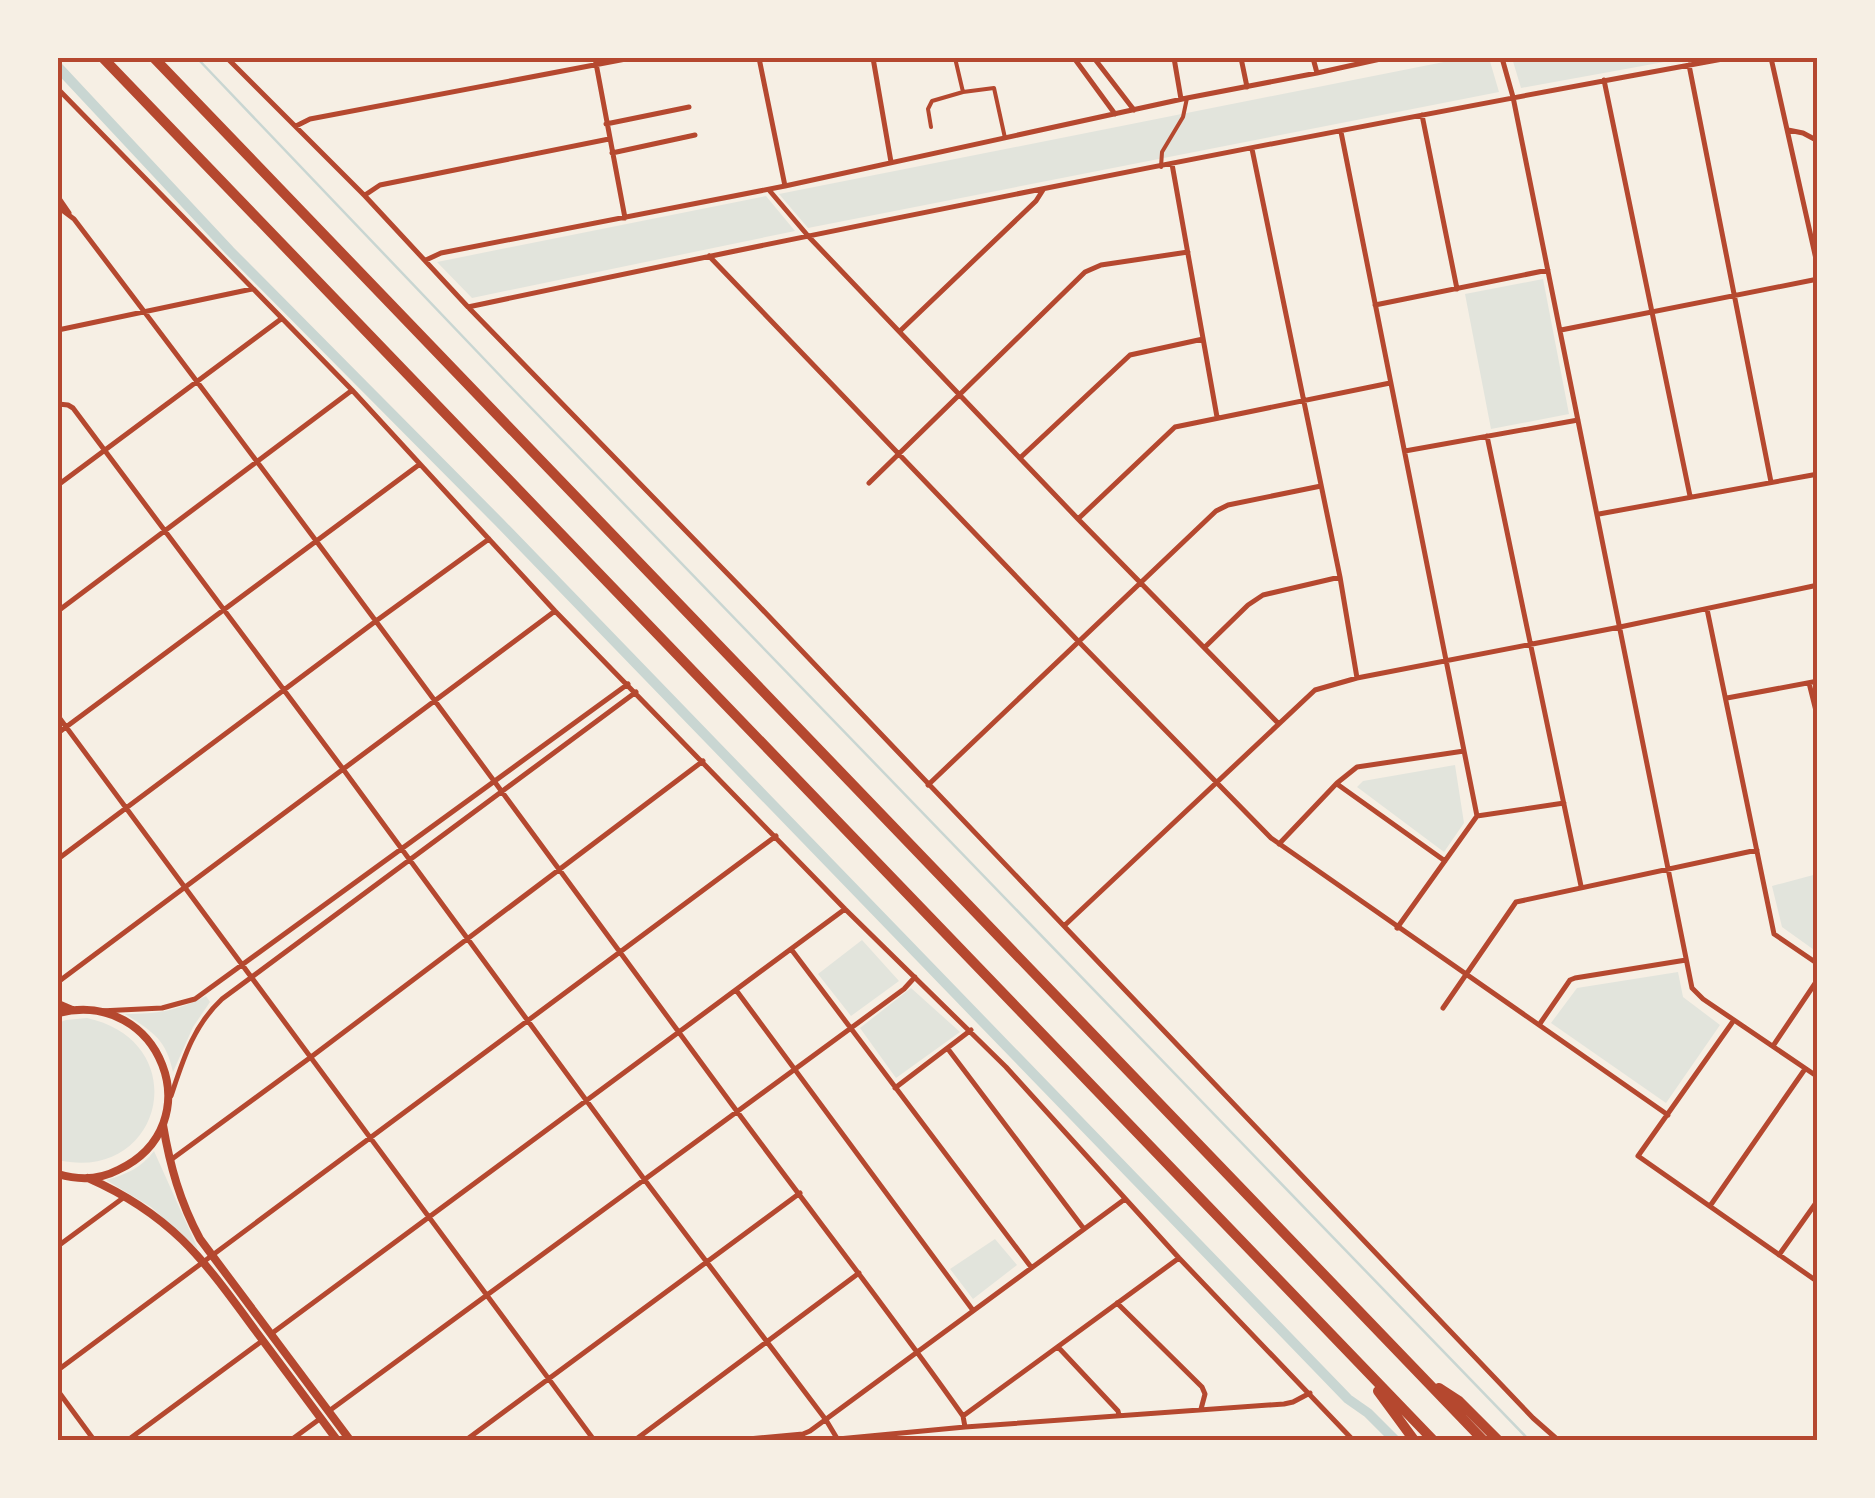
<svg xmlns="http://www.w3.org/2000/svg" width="1875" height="1498" font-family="Commissioner,sans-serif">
<rect width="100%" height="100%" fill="#f6efe4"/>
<path fill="#e2e4dc" d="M1464,58H1489L1499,92L808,228L779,194Z
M1512,58H1686L1521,88Z
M766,196L795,231L472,298L437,262Z
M1543,279L1569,414L1491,429L1465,294Z
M1455,765L1464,823L1444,852L1357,787L1363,781Z
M1817,874H1818L1817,952L1782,927L1772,886Z
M862,940L899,981L851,1016L818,974Z
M1678,972L1683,997L1720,1025L1666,1103L1551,1023L1577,988Z
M911,988L960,1032L896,1078L860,1028Z
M206,996L210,1002L193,1027L173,1072C166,1039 153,1032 125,1014C158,1014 176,1011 206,996Z
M87,1018C196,1042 163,1184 58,1160V1023L66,1020Z
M154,1151L198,1249L151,1207L106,1180C126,1175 142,1167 154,1151Z
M995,1239L1017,1265L973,1299L950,1269Z"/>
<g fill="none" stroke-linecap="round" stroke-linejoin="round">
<path stroke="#c9d6d2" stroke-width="2.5" d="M197,58L509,385L1529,1440"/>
<path stroke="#c9d6d2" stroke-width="10" d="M58,67L230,251L499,522L1348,1399L1368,1413L1395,1440"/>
<path stroke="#b5482f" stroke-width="4" d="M955,58L963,92
M931,127L928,109L932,101L963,92L994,88L1005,138
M1161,167L1162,152L1183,117L1187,98"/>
<path stroke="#b5482f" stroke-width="5" d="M227,58L365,196L468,307L758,605L1533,1418L1558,1440
M595,58L625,218
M759,58L785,186
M873,58L891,162
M1074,58L1115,114
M1094,58L1134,110
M1174,58L1181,99
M1241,58L1247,87
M1313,58L1317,73
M1502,58L1513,97L1692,988L1703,999L1818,1077
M1771,58L1818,268
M1689,65L1771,482
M1604,80L1690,496
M58,89L352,390L555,611L845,909L1006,1067L1179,1258L1353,1440
M1422,115L1457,289
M606,124L689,107
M296,126L310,119L631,58
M1788,130L1803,133L1818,141
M1341,132L1477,816
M1252,149L1340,577L1357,678
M612,153L695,135
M1172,164L1217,417
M769,190L809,237L1078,519L1278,723
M365,195L380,185L609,139
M58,197L69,213
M58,207L74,219C297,512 515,809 733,1106C809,1209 889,1311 963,1416L965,1427
M709,256L1079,642L1271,838L1668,1115
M426,260L441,253L785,186L1187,98L1317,73L1385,58
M1375,305L1548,270
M468,307C887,218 1307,135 1728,58
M58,330L252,289
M1561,330L1818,279
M900,331L1036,201L1043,190
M58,404L68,405L73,408L343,769L644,1179L826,1420L838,1440
M1487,436L1581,886
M1405,451L1578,420
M1021,457L1130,355L1203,339
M869,483L1085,272L1101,265L1188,252
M58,485L281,319
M1599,514L1818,474
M1078,519L1175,427L1390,383
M1707,609L1774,934L1818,964
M58,611L351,391
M1205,647L1248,605L1263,595L1340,577
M1809,683L1818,719
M1727,698L1818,681
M58,716L594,1440
M58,733L420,464
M1337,784L1445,861
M928,785L1216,511L1228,505L1321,486
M1279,844L1337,783L1357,767L1464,751
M58,859L376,621L489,539
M1065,925L1315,690L1357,678L1620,627L1818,585
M1397,928L1477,816L1564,803
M791,949L1031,1267
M58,982L555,611
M736,990L972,1309
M1443,1008L1516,902L1757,850
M100,1011L162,1008L195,999L628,684
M1734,1020L1638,1156L1818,1282
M1539,1025L1570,980L1575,978L1686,960
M1773,1046L1818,979
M948,1049L1084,1229
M895,1088L971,1030
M171,1096C183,1060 193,1026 222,999L636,692
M172,1159L311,1057L703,761
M1710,1206L1805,1069
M58,1246L123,1198
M1779,1255L1818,1200
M1117,1303L1202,1387L1205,1394L1201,1409
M271,1334L845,909
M1058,1347L1118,1411L1119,1415
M58,1370L776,836
M58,1391L94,1440
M329,1411L851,1028L904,989L915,977
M963,1416L1179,1258
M838,1439L965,1427L1284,1404L1293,1402L1310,1393
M128,1440L262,1341
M291,1440L321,1418
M466,1440L800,1193
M635,1440L859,1273
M737,1440L803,1434L810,1431L1125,1199"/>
<path stroke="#b5482f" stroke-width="8" d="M58,1004L72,1010
M58,1013C160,987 214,1125 118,1170C99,1180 78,1180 58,1174
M163,1125C170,1166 180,1202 200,1239L350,1440
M88,1178C172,1215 203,1259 255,1330C283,1367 310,1404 337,1440"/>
<path stroke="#b5482f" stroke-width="10" d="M103,58L1433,1440
M154,58L1483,1440
M1439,1388L1459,1401L1498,1440
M1378,1391L1414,1440"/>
</g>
<rect width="1875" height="1498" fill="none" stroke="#f6efe4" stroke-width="120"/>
<rect x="60" y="60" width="1755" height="1378" fill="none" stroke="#b5482f" stroke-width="4"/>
</svg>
